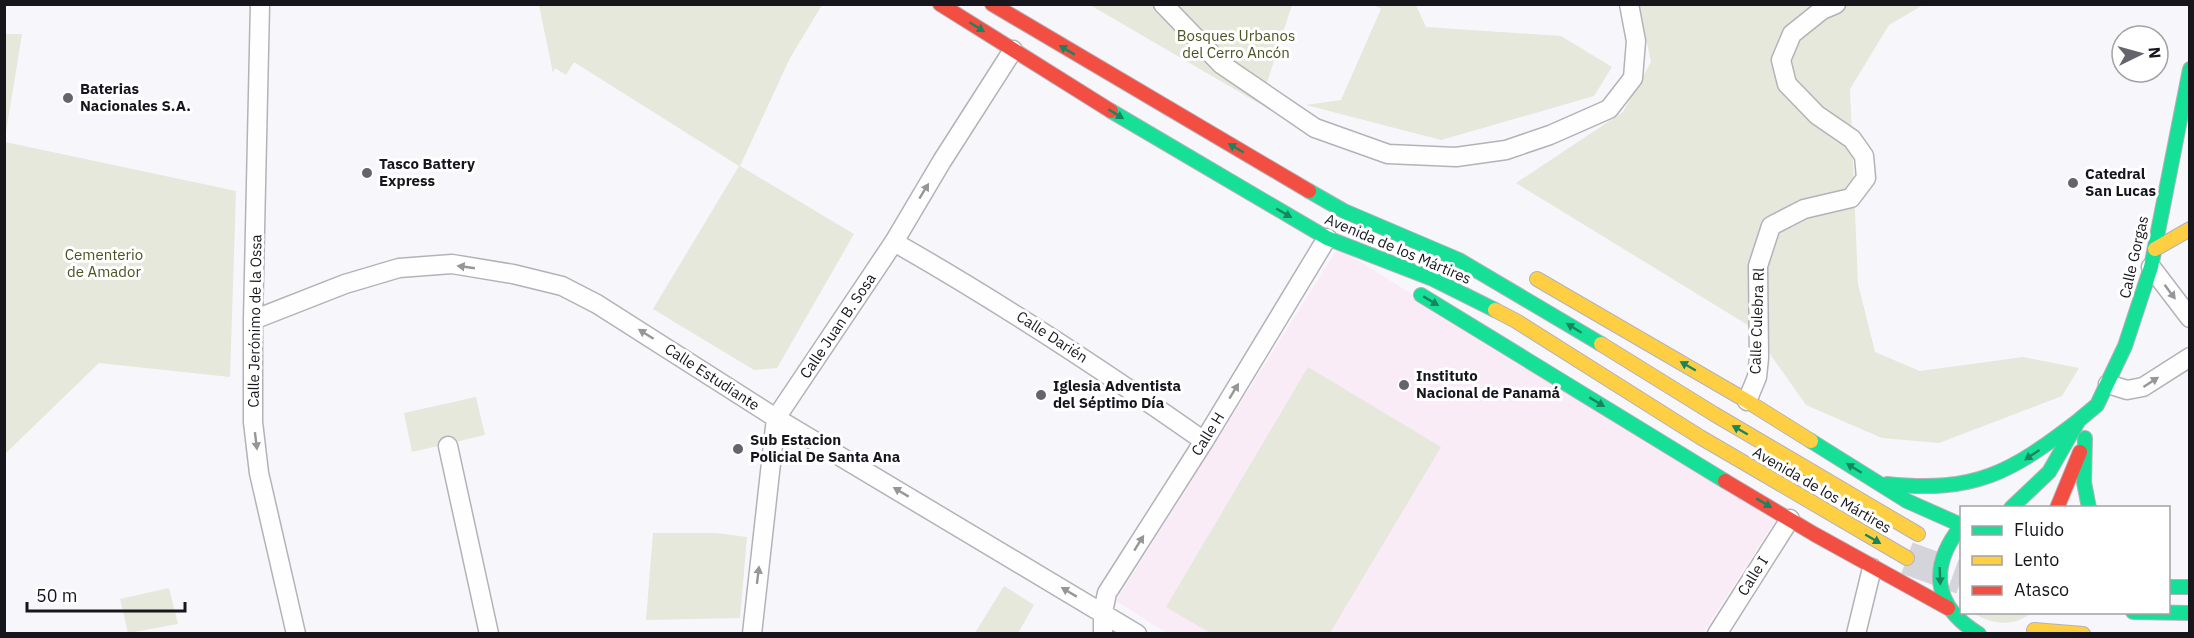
<svg xmlns="http://www.w3.org/2000/svg" width="2194" height="638" font-family="'IBM Plex Sans',sans-serif">
<rect width="100%" height="100%" fill="#f7f6fb"/>
<path fill="#f9ecf6" d="M1338,248L1775,521L1703,633H1167L1116,601Z"/>
<path fill="#e5e8db" d="M539,5H822L790,58L740,166L854,234L777,368L754,370L653,309L739,166L574,62L566,75L555,68L553,73Z
M1090,5H1292L1260,104Z
M1374,5H1416L1426,27L1561,36L1612,67L1594,96L1441,140L1306,105L1341,100L1381,9Z
M1639,5H1923L1889,25L1850,89L1858,284L1875,352L1920,371L2023,357L2079,368L2062,396L1939,443L1882,438L1806,405L1751,327L1516,183L1623,112L1651,62Z
M5,34H22L5,138L4,34Z
M5,142L236,191L230,377L99,363L5,454Z
M1308,367L1441,447L1330,633H1210L1166,607Z
M476,397L485,435L412,452L404,413Z
M653,533H716L747,537L740,618L646,620Z
M1004,586L1034,605L1018,633H975Z
M169,588L178,624L128,633L120,599Z
M1973,613H2032C2012,627 1994,625 1973,613Z"/>
<g fill="none" stroke-linecap="round" stroke-linejoin="round">
<path stroke="#d5d4da" stroke-width="33" stroke-dasharray="33 16" stroke-linecap="butt" d="M1907,558L1962,578"/>
<g stroke="#b4b2b8" stroke-width="21">
<path id="street" d="M260,4L253,320V422L259,473L296,634
M1163,4L1221,64L1315,128L1388,154L1456,157L1506,150L1550,135L1609,109L1633,78L1636,41L1629,4
M894,242C1001,303 1103,370 1204,441
M2151,267L2190,318
M253,320L345,284L399,268L452,264L513,274L562,286L597,304L776,418L1137,634
M2108,384L2127,390L2143,387L2190,357
M1747,401L1757,377L1759,358L1758,266L1771,226L1804,209L1851,198L1866,178L1864,156L1852,139L1817,115L1787,84L1781,60L1792,34L1822,10L1836,4
M448,446L489,634
M752,634L776,418L894,242L942,161L1013,50
M1103,634V612L1107,593L1204,441L1327,238
M1717,634L1790,519
M1856,634L1872,568"/>
</g>
<g stroke="#b4b2b8" stroke-width="16">
<path id="fast" d="M1111,111L1327,238L1433,279L1495,310
M1309,191L1344,211L1459,260L1601,344
M1421,295L1725,481
M2085,438L2084,482L2089,508
M1811,441L1907,501L1961,525
M1887,484C1976,493 2010,473 2079,420
M2011,508L2049,472L2079,420L2097,405L2125,346L2151,267L2190,69
M1962,525C1929,566 1932,606 1979,634
M2168,587H2190
M2133,612L2190,613"/>
</g>
<g stroke="#b4b2b8" stroke-width="16">
<path id="slow" d="M2155,249L2190,229
M1537,279L1747,401L1811,441
M1495,310L1516,321L1700,437L1907,558
M1601,344L1714,414L1918,534
M2034,630L2083,634"/>
</g>
<g stroke="#b4b2b8" stroke-width="16">
<path id="jam" d="M940,4L1111,111
M992,4L1309,191
M1725,481L1814,534L1948,608
M2057,508L2080,452"/>
</g>
<use href="#street" stroke="#fefefe" stroke-width="18"/>
<use href="#fast" stroke="#16e098" stroke-width="14"/>
<use href="#slow" stroke="#ffcf43" stroke-width="14"/>
<use href="#jam" stroke="#f24e42" stroke-width="14"/>
</g>
<defs><path id="oneway-solid" d="M-6-.8H1V-3.2L6.5 0L1 3.2V.8H-6Z" transform="scale(1.5)"/></defs>
<g fill="#168560">
<use href="#oneway-solid" transform="translate(977 27) rotate(32)"/>
<use href="#oneway-solid" transform="translate(1067 50) rotate(-149)"/>
<use href="#oneway-solid" transform="translate(1116 114) rotate(32)"/>
<use href="#oneway-solid" transform="translate(1236 148) rotate(-150)"/>
<use href="#oneway-solid" transform="translate(1284 213) rotate(30)"/>
<use href="#oneway-solid" transform="translate(1431 301) rotate(31)"/>
<use href="#oneway-solid" transform="translate(1574 328) rotate(-148)"/>
<use href="#oneway-solid" transform="translate(1688 366) rotate(-150)"/>
<use href="#oneway-solid" transform="translate(1597 402) rotate(31)"/>
<use href="#oneway-solid" transform="translate(1740 430) rotate(-150)"/>
<use href="#oneway-solid" transform="translate(2032 455) rotate(146)"/>
<use href="#oneway-solid" transform="translate(1854 468) rotate(-148)"/>
<use href="#oneway-solid" transform="translate(1764 503) rotate(31)"/>
<use href="#oneway-solid" transform="translate(1873 539) rotate(30)"/>
<use href="#oneway-solid" transform="translate(1940 576) rotate(88)"/>
</g>
<g fill="#969698">
<use href="#oneway-solid" transform="translate(924 191) rotate(-59)"/>
<use href="#oneway-solid" transform="translate(466 267) rotate(-172)"/>
<use href="#oneway-solid" transform="translate(2170 292) rotate(53)"/>
<use href="#oneway-solid" transform="translate(646 334) rotate(-148)"/>
<use href="#oneway-solid" transform="translate(2151 382) rotate(-33)"/>
<use href="#oneway-solid" transform="translate(1234 391) rotate(-59)"/>
<use href="#oneway-solid" transform="translate(256 441) rotate(83)"/>
<use href="#oneway-solid" transform="translate(901 492) rotate(-149)"/>
<use href="#oneway-solid" transform="translate(1139 543) rotate(-58)"/>
<use href="#oneway-solid" transform="translate(758 575) rotate(-83)"/>
<use href="#oneway-solid" transform="translate(1069 592) rotate(-149)"/>
</g>
<g fill="#65646a" stroke="#fff" stroke-width="2">
<circle cx="68" cy="98" r="6"/>
<circle cx="367" cy="173" r="6"/>
<circle cx="2073" cy="183" r="6"/>
<circle cx="1404" cy="385" r="6"/>
<circle cx="1041" cy="395" r="6"/>
<circle cx="738" cy="449" r="6"/>
</g>
<g text-anchor="middle" stroke-width="6" stroke-linejoin="round" paint-order="stroke">
<g font-size="15" fill="#4b5321" stroke="#fff">
<text x="1236" y="41">Bosques Urbanos<tspan x="1236" dy="17">del Cerro Ancón</tspan></text>
<text x="104" y="260">Cementerio<tspan x="104" dy="17">de Amador</tspan></text>
</g>
<g font-size="15" font-weight="bold" fill="#17161c" stroke="#fff" text-anchor="start">
<text x="80" y="94">Baterias<tspan x="80" dy="17">Nacionales S.A.</tspan></text>
<text x="379" y="169">Tasco Battery<tspan x="379" dy="17">Express</tspan></text>
<text x="2085" y="179">Catedral<tspan x="2085" dy="17">San Lucas</tspan></text>
<text x="1416" y="381">Instituto<tspan x="1416" dy="17">Nacional de Panamá</tspan></text>
<text x="1053" y="391">Iglesia Adventista<tspan x="1053" dy="17">del Séptimo Día</tspan></text>
<text x="750" y="445">Sub Estacion<tspan x="750" dy="17">Policial De Santa Ana</tspan></text>
</g>
<g font-size="15" fill="#17161c" stroke="#fff">
<text transform="translate(1398 249) rotate(23)" y="5">Avenida de los Mártires</text>
<text transform="translate(2134 257) rotate(-77)" y="5">Calle Gorgas</text>
<text transform="translate(255 321) rotate(-89)" y="5">Calle Jerónimo de la Ossa</text>
<text transform="translate(1757 321) rotate(-88)" y="5">Calle Culebra Rl</text>
<text transform="translate(838 326) rotate(-56)" y="5">Calle Juan B. Sosa</text>
<text transform="translate(1052 337) rotate(33)" y="5">Calle Darién</text>
<text transform="translate(712 377) rotate(33)" y="5">Calle Estudiante</text>
<text transform="translate(1208 434) rotate(-58)" y="5">Calle H</text>
<text transform="translate(1822 490) rotate(30)" y="5">Avenida de los Mártires</text>
<text transform="translate(1753 576) rotate(-58)" y="5">Calle I</text>
</g>
</g>
<rect width="2194" height="638" fill="none" stroke="#17161c" stroke-width="12"/>
<rect x="1960" y="506" width="210" height="108" fill="#ffffff" stroke="#a2a2a4" stroke-width="1.5"/>
<rect x="1972" y="526" width="30" height="9" fill="#16e098" stroke="#a2a2a4" stroke-width="1.5"/>
<text x="2014" y="536" font-size="18" fill="#17161c">Fluido</text>
<rect x="1972" y="556" width="30" height="9" fill="#ffcf43" stroke="#a2a2a4" stroke-width="1.5"/>
<text x="2014" y="566" font-size="18" fill="#17161c">Lento</text>
<rect x="1972" y="586" width="30" height="9" fill="#f24e42" stroke="#a2a2a4" stroke-width="1.5"/>
<text x="2014" y="596" font-size="18" fill="#17161c">Atasco</text>
<g transform="translate(2140 54) rotate(85)"><circle r="28" fill="#ffffff" stroke="#a2a2a4" stroke-width="1.5"/>
<path d="M0-4.5L10 22L0 15L-10 22Z" fill="#65646a"/>
<text y="-9" font-size="16" font-weight="bold" text-anchor="middle" fill="#17161c">N</text>
</g>
<path d="M27 602v9h158v-9" fill="none" stroke="#17161c" stroke-width="3"/>
<text x="36" y="602" font-size="18" fill="#17161c" stroke="#ffffff" stroke-width="4.5" paint-order="stroke">50 m</text>
</svg>
